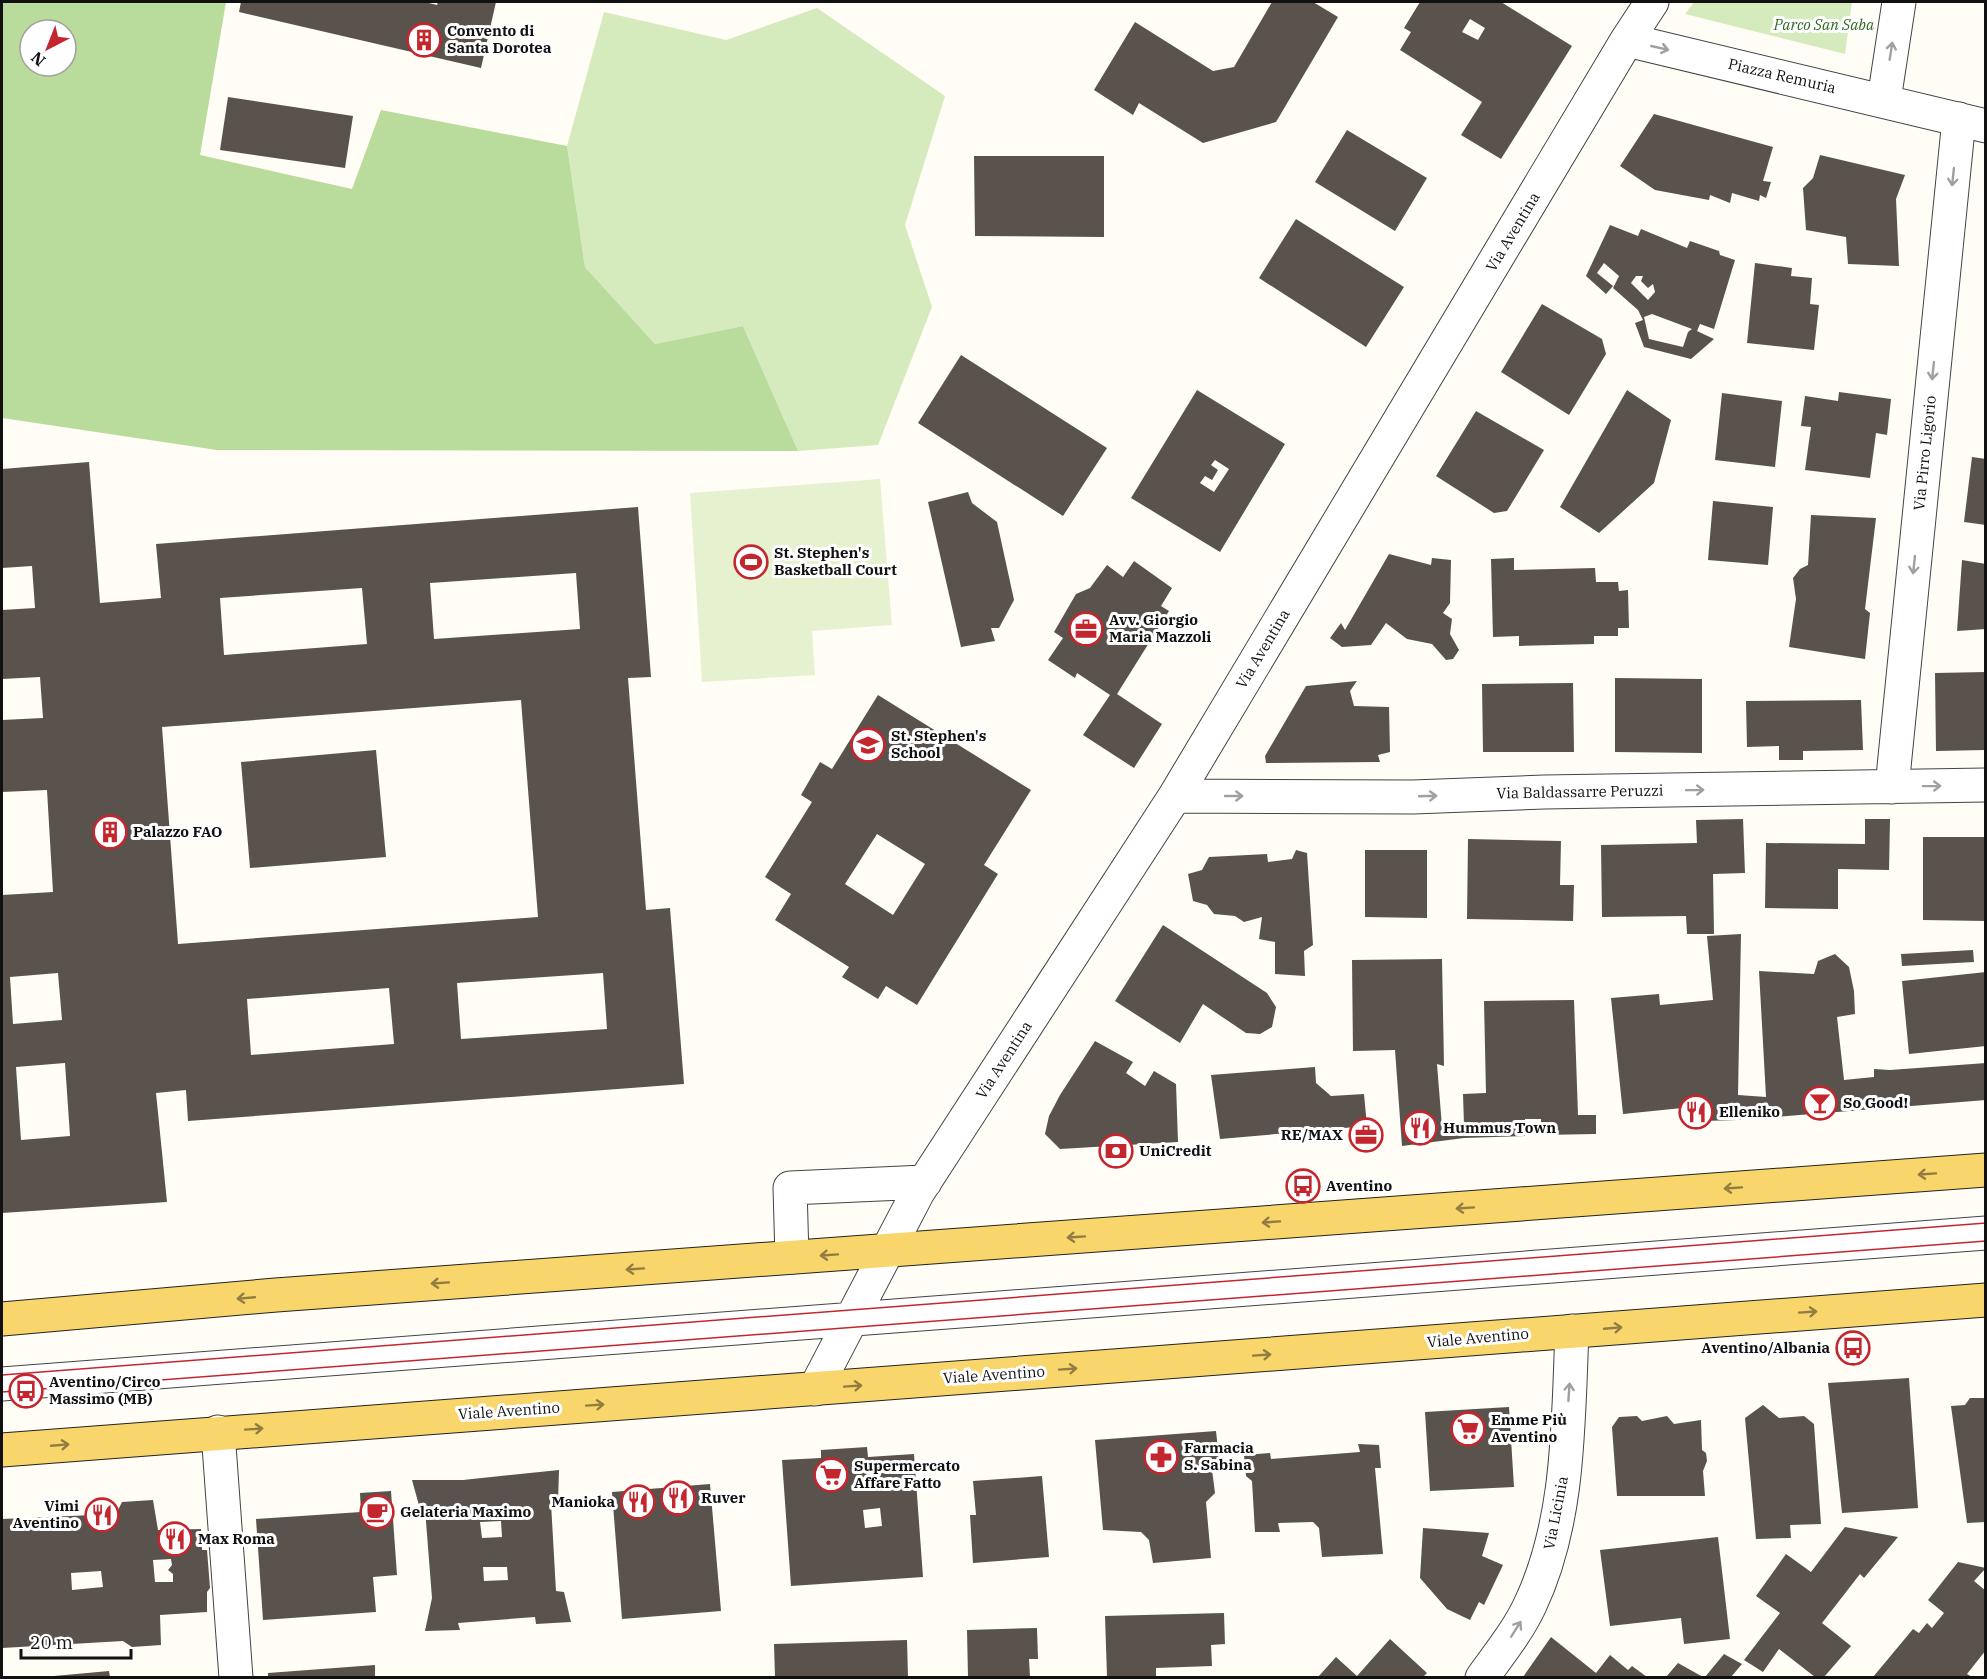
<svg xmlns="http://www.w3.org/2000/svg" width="1987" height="1679" font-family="'IBM Plex Serif',serif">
<rect width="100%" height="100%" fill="#fffdf5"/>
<path fill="#d5ebbd" d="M1694,2H1852L1845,54L1685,14Z
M817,8L945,96L905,225L932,307L878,445L798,451L743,326L655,344L585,267L567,146L604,12L726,40Z"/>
<path fill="#b9dc9c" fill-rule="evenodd" d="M2,2H226L200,155L352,189L381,110L567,146L585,267L655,344L743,326L798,451L217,450L2,418ZM30,30H66V66H30Z"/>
<path fill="#e6f2cf" d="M880,479L892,625L812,631L815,675L702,682L690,493Z"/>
<path fill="#5a524d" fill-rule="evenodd" d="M241,2H425L437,5L438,2H496L481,68L239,12Z
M1272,2H1313L1338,17L1276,122L1203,143L1139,103L1133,115L1094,90L1135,22L1213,71L1234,67Z
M1420,2H1501L1572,46L1501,159L1461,135L1482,102L1400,50L1411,32L1404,28ZM1470,19L1485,28L1478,40L1462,32Z
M228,97L353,116L345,168L220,150Z
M1654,114L1773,147L1763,181L1771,182L1766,198L1760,195L1759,201L1732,193L1730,203L1710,195L1709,200L1655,190L1620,166Z
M1347,130L1427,178L1395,231L1315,182Z
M1820,155L1905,175L1896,199L1899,266L1848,264L1846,237L1806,230L1803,188L1813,178Z
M974,156H1104V237L975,236Z
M1296,219L1404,287L1366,347L1259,278Z
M1610,225L1638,236L1641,229L1687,248L1690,241L1719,251L1720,255L1735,260L1714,329L1700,324L1697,331L1714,339L1691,359L1644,347L1635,323L1643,320L1638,310L1613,288L1619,276L1604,263L1597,273L1613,286L1606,294L1586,276ZM1636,276H1643L1641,281L1648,288L1653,284L1655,292L1648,300L1631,283ZM1652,314L1692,329L1688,332L1683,347L1649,339L1644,317Z
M1755,263L1792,268L1791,276L1812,278L1810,304L1819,305L1814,350L1747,343Z
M1542,304L1602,339L1606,354L1569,415L1501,372Z
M961,355L1107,448L1063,516L918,423Z
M1197,390L1285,444L1220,552L1131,498ZM1215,460L1229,469L1214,492L1200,483L1205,476L1212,480L1218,470L1211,465Z
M1627,390L1671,420L1654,483L1599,533L1560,507Z
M1839,392L1891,399L1887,435L1876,433L1870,478L1805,470L1811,427L1801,426L1805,396L1838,401Z
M1722,393L1782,401L1775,467L1715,460Z
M1476,411L1544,450L1507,511L1494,513L1436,476Z
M1972,457L1986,459V525L1964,522Z
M89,462L100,603L161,598L156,544L638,507L651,677L628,678L646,910L670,908L684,1084L188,1121L186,1090L156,1093L167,1202L2,1213V895L53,892L47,790L2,792V720L43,718L40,677L2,679V610L35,608L32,566L2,568V469ZM576,573L580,629L434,639L430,583ZM362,588L367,644L224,655L220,598ZM521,700L538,917L178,944L162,727ZM58,973L62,1020L13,1024L10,977ZM603,973L607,1029L461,1039L457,983ZM389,988L394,1044L251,1055L247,999ZM65,1063L70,1136L21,1140L16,1067Z
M968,492L972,503L997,522L1014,600L999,628H991L995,641L961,647L928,502Z
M1713,501L1773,507L1768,565L1708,560Z
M1811,515L1876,518L1865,609L1870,613L1865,659L1789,647L1796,599L1793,578L1800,569L1808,565Z
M1389,554L1431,565L1432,558L1451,560L1450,603L1443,613L1452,619L1450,634L1459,650L1453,659L1446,660L1432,644L1407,639L1386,623L1371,645L1342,647L1330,638L1341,623L1345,630Z
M1514,558V570L1595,568L1596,582H1618L1619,591L1628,590L1629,628H1618V636H1594V644L1519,646V636L1493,637L1491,559Z
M1962,560L1986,564V629L1957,631Z
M1134,561L1172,588L1161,606L1169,611L1117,694L1162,724L1134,768L1083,735L1110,695L1077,673L1075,678L1048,660L1063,638L1054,632L1076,594L1090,588L1107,565L1123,577Z
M1986,672V750L1936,751L1935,673Z
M1615,678L1702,679V753L1615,752Z
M1357,681L1350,691L1354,706L1389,707L1390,752L1378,755L1380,762L1266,763L1265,756L1306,686Z
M1573,683L1574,752H1483L1482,684Z
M878,695L1031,790L984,865L998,874L917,1005L886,986L878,999L842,977L849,967L775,920L791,894L765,877L812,802L801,795L820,762L832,769ZM877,834L925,864L893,915L845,884Z
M1861,700L1863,750L1803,751V760H1779V746L1747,747L1746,701Z
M376,750L386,857L250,868L241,762Z
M1743,819L1745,873L1713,874L1714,934H1687L1686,916L1602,917L1601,845L1697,843L1696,820Z
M1865,819H1890L1889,870L1838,869V909L1765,908L1766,843L1865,844Z
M1923,837H1986V921L1923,920Z
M1468,839L1561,841L1560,885H1574L1573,921L1467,919Z
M1296,850L1307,853L1313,945L1304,951L1305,976L1275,974V942L1259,939L1262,917L1244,922L1235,916L1214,914L1207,905L1193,901L1188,874L1202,870L1209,857L1267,854L1268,862L1292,859Z
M1365,850H1427V918L1365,917Z
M1163,925L1267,993L1276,1007L1272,1027L1260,1034L1246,1033L1203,1004L1180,1043L1115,1001Z
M1741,934L1738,1095L1766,1097L1759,971L1814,974L1818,961L1835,954L1849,967L1854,991L1855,1014L1837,1017L1844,1080L1874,1077V1069L1890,1070L1986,1063V1100L1738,1120L1703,1121L1702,1106L1623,1114L1611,998L1659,994L1660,1005L1713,1000L1707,936Z
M1973,950L1974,962L1902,966L1901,954Z
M1442,959L1444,1066L1437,1064L1442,1127L1464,1125L1463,1094L1486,1093L1484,1001L1574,1000L1578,1115H1596V1134L1541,1135V1119H1525V1136L1464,1138L1402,1146L1395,1050L1353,1051L1352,960Z
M1986,972V1046L1909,1054L1902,981Z
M1095,1041L1133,1062L1126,1073L1145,1086L1154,1071L1176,1084L1178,1142L1060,1149L1045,1134L1049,1116L1060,1095Z
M1315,1067L1316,1083L1331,1096L1364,1094L1367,1126L1220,1139L1211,1075Z
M1909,1378L1918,1508L1842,1513L1828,1383Z
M1970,1398H1986V1522L1967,1523L1951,1406L1965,1405Z
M1763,1405L1779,1418L1804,1416L1814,1424L1821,1524L1790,1525L1791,1538L1756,1539L1745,1418Z
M1509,1407L1514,1487L1430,1491L1425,1412Z
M1637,1416L1642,1421L1667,1416L1674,1424L1701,1420L1702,1450L1706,1453L1707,1461L1703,1471L1705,1496H1617L1612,1427L1619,1417Z
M1216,1431L1220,1468L1212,1470L1215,1493L1206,1502L1211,1558L1153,1563L1149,1540L1141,1532L1103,1530L1095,1440Z
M1358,1444L1379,1445L1381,1468H1375L1383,1554L1322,1557L1319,1528L1313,1522L1278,1523L1280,1532H1255L1252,1481L1246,1476L1244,1455L1270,1453L1271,1459L1360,1452Z
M867,1447L868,1457L914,1454L923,1577L791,1586L782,1460L821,1458V1450ZM880,1508L882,1526L865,1528L863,1510Z
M559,1470L558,1503H551L556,1591L564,1592L571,1622L536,1624L535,1617L458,1623L460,1630L425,1631L432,1598L425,1509H420L412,1480H463ZM501,1521L502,1537L482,1538L480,1522ZM483,1567H507L508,1580L484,1581Z
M1042,1476L1049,1557L973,1563L970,1515H976L973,1481Z
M710,1484L721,1611L622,1619L612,1492Z
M391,1491L397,1575L373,1577L376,1612L263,1620L256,1519L361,1512L360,1493Z
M153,1500L158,1530L201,1529L202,1550H207L210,1588L207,1592V1612L160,1615L161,1645L132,1647L123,1641L2,1648V1519L116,1514L122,1502ZM171,1559L172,1565L168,1570L173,1574V1582H155L153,1560ZM101,1571L103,1587L72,1590L71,1573Z
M1845,1527L1898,1537L1864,1578L1860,1574L1822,1623L1851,1646L1824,1677H1815L1779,1649L1763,1672L1744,1660L1780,1613L1756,1596L1786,1554L1811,1572Z
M1423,1528L1489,1533L1482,1556L1503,1565L1484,1605L1479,1602L1470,1620L1447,1609L1420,1578Z
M1718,1537L1730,1639L1684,1644L1681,1618L1610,1626L1600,1550Z
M1958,1562L1986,1568L1974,1581L1986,1591V1650L1967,1674L1972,1677H1873L1913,1629L1919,1633L1927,1623L1932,1628L1944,1613L1928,1600Z
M1224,1613L1225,1644L1211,1645L1212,1666L1156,1668V1677H1107L1105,1616Z
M1037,1628L1038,1659H1029L1030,1677H968L967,1630Z
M1551,1637L1596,1673L1610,1655L1628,1670L1632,1666L1647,1677H1523Z
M1390,1639L1427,1673L1423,1677H1318L1336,1657L1357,1676Z
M907,1640L908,1677H775L774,1644Z
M1724,1654L1742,1664L1731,1677H1705Z
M1678,1663L1703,1677H1666Z
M375,1665V1677H268V1673Z
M109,1671L110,1677H54V1676Z"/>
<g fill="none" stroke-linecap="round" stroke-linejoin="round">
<g stroke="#444" stroke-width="35">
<path id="minor" d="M1652,2L1627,40L1986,126
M1884,100L1899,2
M1892,787L1959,119
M1175,796L1413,797L1544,792L1986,785
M792,1257L790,1188L925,1182
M2,1384C663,1333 1324,1283 1986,1233
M815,1389L918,1192L1175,796L1627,40
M218,1432L236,1678
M1482,1678C1499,1654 1518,1631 1530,1605C1570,1521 1568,1422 1572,1331"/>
</g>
<g stroke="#222" stroke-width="35">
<path id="major" d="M2,1319L276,1295L1986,1170
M2,1450L1986,1300"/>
</g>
<use href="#minor" stroke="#fff" stroke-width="33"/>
<use href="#major" stroke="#f9d66b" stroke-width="33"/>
<path stroke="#c4262e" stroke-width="1.5" d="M2,1375L1986,1223
M2,1392L1986,1241"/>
</g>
<defs><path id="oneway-shaft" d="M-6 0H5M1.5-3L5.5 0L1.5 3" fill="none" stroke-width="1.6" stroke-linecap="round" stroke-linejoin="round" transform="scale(1.5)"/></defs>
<g stroke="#a0a0a0">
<use href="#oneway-shaft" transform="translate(1660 48) rotate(13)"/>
<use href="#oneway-shaft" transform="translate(1891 51) rotate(-81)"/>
<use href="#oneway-shaft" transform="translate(1953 177) rotate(96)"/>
<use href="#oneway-shaft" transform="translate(1933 371) rotate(96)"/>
<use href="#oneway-shaft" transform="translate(1914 565) rotate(96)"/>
<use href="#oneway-shaft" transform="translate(1932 786) rotate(-1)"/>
<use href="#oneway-shaft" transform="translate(1695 790) rotate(-1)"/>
<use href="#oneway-shaft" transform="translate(1234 796)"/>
<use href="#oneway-shaft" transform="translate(1428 796) rotate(-2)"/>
<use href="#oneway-shaft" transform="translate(1569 1392) rotate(-86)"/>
<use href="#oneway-shaft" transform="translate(1516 1629) rotate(-58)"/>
</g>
<g stroke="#917d42">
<use href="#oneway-shaft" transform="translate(1927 1174) rotate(176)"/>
<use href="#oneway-shaft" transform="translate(1733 1188) rotate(176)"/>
<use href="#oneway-shaft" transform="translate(1465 1208) rotate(176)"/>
<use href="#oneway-shaft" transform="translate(1271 1222) rotate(176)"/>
<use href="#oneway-shaft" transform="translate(1076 1237) rotate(176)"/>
<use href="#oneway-shaft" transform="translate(829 1255) rotate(176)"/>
<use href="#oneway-shaft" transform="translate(635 1269) rotate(176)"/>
<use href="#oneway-shaft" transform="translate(440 1283) rotate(176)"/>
<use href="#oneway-shaft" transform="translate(246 1298) rotate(175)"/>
<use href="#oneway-shaft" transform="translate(1808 1312) rotate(-4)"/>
<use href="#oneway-shaft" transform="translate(1613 1328) rotate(-5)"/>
<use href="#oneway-shaft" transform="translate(1262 1355) rotate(-4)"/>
<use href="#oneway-shaft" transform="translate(1068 1369) rotate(-4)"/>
<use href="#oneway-shaft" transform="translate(853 1386) rotate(-4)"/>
<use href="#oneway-shaft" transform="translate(595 1405) rotate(-4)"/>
<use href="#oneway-shaft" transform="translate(254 1429) rotate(-4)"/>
<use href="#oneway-shaft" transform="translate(60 1445) rotate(-5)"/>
</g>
<defs>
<g id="building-ring" transform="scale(1.725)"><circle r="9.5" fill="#fff" stroke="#c4262e" stroke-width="1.5"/><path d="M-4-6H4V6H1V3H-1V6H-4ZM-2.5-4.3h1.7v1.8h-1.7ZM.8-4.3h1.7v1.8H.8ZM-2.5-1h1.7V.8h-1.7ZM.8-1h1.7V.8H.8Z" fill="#c4262e"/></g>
<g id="stadium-ring" transform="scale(1.725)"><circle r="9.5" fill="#fff" stroke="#c4262e" stroke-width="1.5"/><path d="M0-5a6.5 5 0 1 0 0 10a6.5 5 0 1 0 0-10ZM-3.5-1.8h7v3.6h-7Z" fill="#c4262e"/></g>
<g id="office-ring" transform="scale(1.725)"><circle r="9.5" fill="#fff" stroke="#c4262e" stroke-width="1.5"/><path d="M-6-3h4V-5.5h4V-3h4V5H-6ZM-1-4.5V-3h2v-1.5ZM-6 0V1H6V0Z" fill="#c4262e"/></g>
<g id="school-ring" transform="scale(1.725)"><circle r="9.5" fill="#fff" stroke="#c4262e" stroke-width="1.5"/><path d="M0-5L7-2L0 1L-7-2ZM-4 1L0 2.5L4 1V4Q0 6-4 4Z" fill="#c4262e"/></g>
<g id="bar-ring" transform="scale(1.725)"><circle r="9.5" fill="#fff" stroke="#c4262e" stroke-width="1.5"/><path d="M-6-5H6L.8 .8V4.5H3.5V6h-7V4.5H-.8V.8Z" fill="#c4262e"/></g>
<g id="restaurant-ring" transform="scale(1.725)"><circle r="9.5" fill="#fff" stroke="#c4262e" stroke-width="1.5"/><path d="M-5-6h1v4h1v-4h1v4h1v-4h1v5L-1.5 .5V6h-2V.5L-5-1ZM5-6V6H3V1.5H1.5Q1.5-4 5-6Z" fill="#c4262e"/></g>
<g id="bank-ring" transform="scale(1.725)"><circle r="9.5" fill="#fff" stroke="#c4262e" stroke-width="1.5"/><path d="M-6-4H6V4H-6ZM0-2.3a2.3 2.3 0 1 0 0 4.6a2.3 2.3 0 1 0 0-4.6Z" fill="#c4262e"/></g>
<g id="bus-ring" transform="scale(1.725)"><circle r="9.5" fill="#fff" stroke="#c4262e" stroke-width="1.5"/><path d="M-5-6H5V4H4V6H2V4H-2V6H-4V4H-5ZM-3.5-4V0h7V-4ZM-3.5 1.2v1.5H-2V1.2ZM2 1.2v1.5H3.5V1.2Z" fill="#c4262e"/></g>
<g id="supermarket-ring" transform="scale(1.725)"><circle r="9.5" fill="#fff" stroke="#c4262e" stroke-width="1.5"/><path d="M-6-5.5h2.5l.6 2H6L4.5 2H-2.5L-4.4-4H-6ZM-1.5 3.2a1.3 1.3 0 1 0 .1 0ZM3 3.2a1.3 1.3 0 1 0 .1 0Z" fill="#c4262e"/></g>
<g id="pharmacy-ring" transform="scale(1.725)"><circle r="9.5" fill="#fff" stroke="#c4262e" stroke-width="1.5"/><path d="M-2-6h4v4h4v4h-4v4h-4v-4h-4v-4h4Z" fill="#c4262e"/></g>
<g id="cafe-ring" transform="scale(1.725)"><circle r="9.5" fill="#fff" stroke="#c4262e" stroke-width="1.5"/><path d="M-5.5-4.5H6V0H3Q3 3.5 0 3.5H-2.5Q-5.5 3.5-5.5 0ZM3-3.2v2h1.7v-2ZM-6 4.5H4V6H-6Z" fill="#c4262e"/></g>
</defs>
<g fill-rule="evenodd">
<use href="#building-ring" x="424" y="40"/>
<use href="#stadium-ring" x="751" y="562"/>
<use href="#office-ring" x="1086" y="629"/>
<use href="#school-ring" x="868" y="745"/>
<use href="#building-ring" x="110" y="832"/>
<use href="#bar-ring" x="1820" y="1103"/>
<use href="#restaurant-ring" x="1696" y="1112"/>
<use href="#restaurant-ring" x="1420" y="1128"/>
<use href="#office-ring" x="1366" y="1135"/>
<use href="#bank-ring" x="1116" y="1151"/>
<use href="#bus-ring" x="1303" y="1186"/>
<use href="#bus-ring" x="1853" y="1348"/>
<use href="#bus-ring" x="26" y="1391"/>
<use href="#supermarket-ring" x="1468" y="1429"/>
<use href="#pharmacy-ring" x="1161" y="1457"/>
<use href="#supermarket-ring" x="831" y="1475"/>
<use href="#restaurant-ring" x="678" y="1498"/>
<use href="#restaurant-ring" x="638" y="1502"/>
<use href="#cafe-ring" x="377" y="1512"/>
<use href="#restaurant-ring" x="102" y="1515"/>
<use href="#restaurant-ring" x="175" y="1539"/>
</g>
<g text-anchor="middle" stroke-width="6" stroke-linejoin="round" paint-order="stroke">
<g font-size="15" font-style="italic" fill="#2f6b1f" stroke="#fff">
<text x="1824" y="30">Parco San Saba</text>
</g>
<g font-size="15" font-weight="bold" fill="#111" stroke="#fff" text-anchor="start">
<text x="447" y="36">Convento di<tspan x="447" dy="17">Santa Dorotea</tspan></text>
<text x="774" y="558">St. Stephen's<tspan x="774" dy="17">Basketball Court</tspan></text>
<text x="1109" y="625">Avv. Giorgio<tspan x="1109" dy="17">Maria Mazzoli</tspan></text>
<text x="891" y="741">St. Stephen's<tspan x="891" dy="17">School</tspan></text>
<text x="133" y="837">Palazzo FAO</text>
<text x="1843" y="1108">So Good!</text>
<text x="1719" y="1117">Elleniko</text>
<text x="1443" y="1133">Hummus Town</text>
<text x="1343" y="1140" text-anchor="end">RE/MAX</text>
<text x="1139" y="1156">UniCredit</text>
<text x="1326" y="1191">Aventino</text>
<text x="1830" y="1353" text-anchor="end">Aventino/Albania</text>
<text x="49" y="1387">Aventino/Circo<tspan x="49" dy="17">Massimo (MB)</tspan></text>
<text x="1491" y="1425">Emme Più<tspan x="1491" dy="17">Aventino</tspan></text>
<text x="1184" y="1453">Farmacia<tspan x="1184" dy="17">S. Sabina</tspan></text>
<text x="854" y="1471">Supermercato<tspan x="854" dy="17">Affare Fatto</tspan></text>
<text x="701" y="1503">Ruver</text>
<text x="615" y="1507" text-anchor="end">Manioka</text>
<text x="79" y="1511" text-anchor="end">Vimi<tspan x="79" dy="17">Aventino</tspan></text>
<text x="400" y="1517">Gelateria Maximo</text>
<text x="198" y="1544">Max Roma</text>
</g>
<g font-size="15" fill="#111" stroke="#fff">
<text transform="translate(1782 76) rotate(13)" y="5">Piazza Remuria</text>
<text transform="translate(1513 232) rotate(-59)" y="5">Via Aventina</text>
<text transform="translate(1925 453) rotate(-84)" y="5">Via Pirro Ligorio</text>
<text transform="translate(1263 649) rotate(-59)" y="5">Via Aventina</text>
<text transform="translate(1580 792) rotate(-1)" y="5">Via Baldassarre Peruzzi</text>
<text transform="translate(1004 1060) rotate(-57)" y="5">Via Aventina</text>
<text transform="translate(1478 1338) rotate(-5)" y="5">Viale Aventino</text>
<text transform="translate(994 1375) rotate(-4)" y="5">Viale Aventino</text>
<text transform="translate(509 1411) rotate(-4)" y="5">Viale Aventino</text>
<text transform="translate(1556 1513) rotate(-79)" y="5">Via Licinia</text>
</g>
</g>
<rect width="1987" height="1679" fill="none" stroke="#111111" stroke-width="6"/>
<g transform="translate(48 48) rotate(222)"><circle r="28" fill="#ffffff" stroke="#a0a0a0" stroke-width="1.5"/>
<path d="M0-4.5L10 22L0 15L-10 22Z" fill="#c4262e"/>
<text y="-9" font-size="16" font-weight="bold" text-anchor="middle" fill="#111111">N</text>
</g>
<path d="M21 1649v9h110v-9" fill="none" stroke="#111111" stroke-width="3"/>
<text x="30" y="1649" font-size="18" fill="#111111" stroke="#ffffff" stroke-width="4.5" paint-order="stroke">20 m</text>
</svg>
